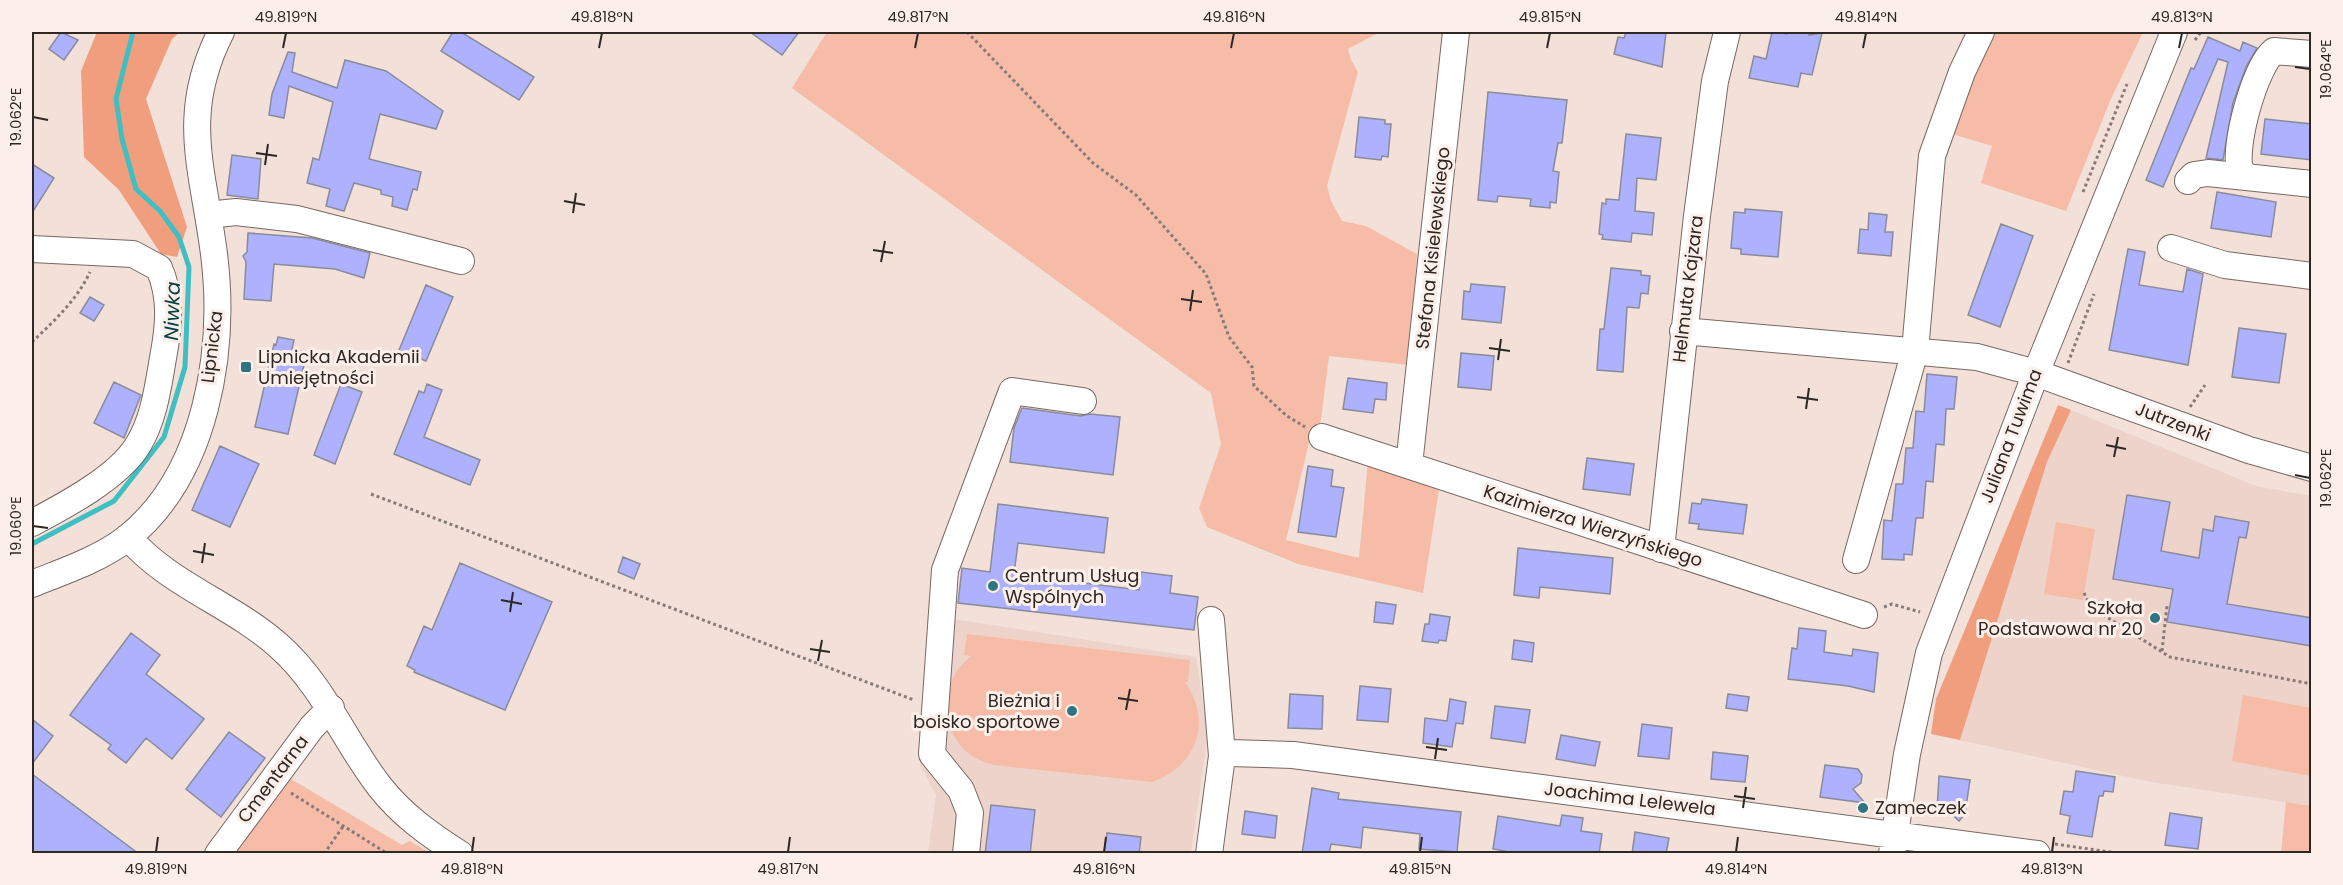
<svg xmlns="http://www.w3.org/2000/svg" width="2343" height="885" font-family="Poppins,sans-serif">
<rect width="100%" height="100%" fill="#f2e0d9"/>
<path fill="#edd3ca" d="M2071,410L2256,486L2311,496V806L2151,782L1960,740L2047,462Z
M928,615L1196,657L1208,734L1191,853H928L936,795L920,765Z"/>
<path fill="#f6bca7" d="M827,32H1380L1348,49L1351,60L1358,72L1327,186L1331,201L1342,221L1366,226L1417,254L1409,365L1329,356L1320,427L1309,442L1286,540L1359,558L1368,461L1439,489L1423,593L1298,564L1207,527L1199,508L1221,444L1211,393L792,88Z
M1994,32H2143L2110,101L2066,211L1981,183L1992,146L1949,133Z
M2056,522L2095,529L2083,600L2044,594Z
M967,634L1190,660L1188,682H1185C1213,722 1197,765 1153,782L993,765C985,762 975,759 968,753C938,727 940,680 971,656L964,655Z
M2243,695L2311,708V776L2232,761Z
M286,776L402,845L410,841L430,853L229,854Z
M2286,802L2311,806V853H2281Z"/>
<path fill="#f19e7f" d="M97,32H180L172,39L146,99L187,227L177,257L161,254L119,190L84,157L81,71Z
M2058,405L2071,410L2047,462L1960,740L1931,734L1936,699Z"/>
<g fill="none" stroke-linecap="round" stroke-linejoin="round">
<path stroke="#3fbfc1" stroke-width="5" d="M32,544L114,501L164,437L185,367L189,267L179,237L160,211L136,189L122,139L116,99L133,32"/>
</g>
<path fill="#adb1fe" stroke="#8a8b9a" stroke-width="1.5" d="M61,32L78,40L64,60L49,49Z
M453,32H461L534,77L519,100L441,51Z
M750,32H799L782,55Z
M1626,32H1666L1662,67L1614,54L1618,37L1624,38Z
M1772,32L1787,34V32H1810L1809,35L1822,33L1812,75L1801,73L1798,87L1749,78L1754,56L1766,59Z
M2208,37L2240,51L2243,42L2257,48L2246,67L2233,103L2223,160L2206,158L2228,62L2218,59L2163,187L2146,180L2191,68L2194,69Z
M288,52L295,53L292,72L337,88L345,60L386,71L443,111L436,129L380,114L369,159L421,172L417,190L413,189L407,210L392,206L393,197L381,194V190L354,183L344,211L326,206L330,189L307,183L313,158L319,160L333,102L289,86L284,118L269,115L272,94Z
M1488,92L1567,100L1562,143H1558L1553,171L1559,172L1556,203L1550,202V208L1530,206L1531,199L1498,196L1497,202L1478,200Z
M1359,117L1385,120V124H1391L1388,157L1382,156L1381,160L1355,157Z
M2265,119L2312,124V160L2261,154Z
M1626,134L1661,138L1656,180L1637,178L1635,211L1654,213L1652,235L1632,233L1631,242L1602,239L1603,235L1599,234L1602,203L1606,204V199L1619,200Z
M232,155L261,159L258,199L227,195Z
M32,164L54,178L32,213Z
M2217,192L2276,202L2271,237L2211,228Z
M1745,209L1782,212L1778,257L1741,254V249L1731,248L1734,212L1745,213Z
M1869,213L1887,215L1885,232H1893L1891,256L1858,253L1860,229L1868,230Z
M2001,224L2033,236L2000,327L1968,315Z
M248,233L312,238L370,253L364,278L335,269L274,264L271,301L244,299L246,262L243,256L247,252Z
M2128,249L2145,252L2139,285L2183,292L2187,269L2203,274L2188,365L2109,350Z
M1611,268L1641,271V275L1650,276L1648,294L1641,293L1639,308L1627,307L1623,372L1597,370L1600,329H1604Z
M1471,284L1505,287L1501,323L1462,319L1464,291L1470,292Z
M426,285L453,297L426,361L399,350Z
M90,297L104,305L94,321L80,313Z
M2239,328L2286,334L2279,383L2232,377Z
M278,337L294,340L292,349L307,352L288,434L255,427L274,344L276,345Z
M1461,353L1494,356L1491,390L1458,387Z
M1927,374L1957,377L1954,409H1946L1944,445L1936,444L1933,482L1926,481L1923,518H1916L1912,555L1904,554V560L1882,559L1884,520L1892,521L1896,484H1903L1906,448H1913L1916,411L1924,412Z
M1348,378L1387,383L1386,400L1375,399L1373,413L1343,409Z
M114,382L141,395L124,438L94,423Z
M341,384L362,392L335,464L314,455Z
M427,384L442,390L424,437L480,460L470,485L394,454L419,391L424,393Z
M1022,408L1081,416L1090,414L1120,417L1113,475L1010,462L1014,428Z
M220,446L259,464L230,527L192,510Z
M1587,458L1634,464L1630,495L1583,489Z
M1308,466L1333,470L1331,486L1344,488L1336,537L1298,532Z
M2127,495L2170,502L2161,551L2199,558L2203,529L2213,531L2215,516L2249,522L2246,538L2239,537L2227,604L2312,618V646L2167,622L2173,589L2113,579Z
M1702,499L1747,505L1743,534L1698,529L1699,524L1689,523L1692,503L1701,504Z
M998,504L1108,518L1104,553L1018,543L1014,574L1139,590L1141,572L1172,576L1170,593L1198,597L1194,630L958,603L962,568L990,572Z
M1518,548L1613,558L1610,594L1540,587L1539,598L1514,595Z
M623,557L640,564L634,579L618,572Z
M460,563L552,602L505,710L414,672L415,670L407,666L424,626L432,630Z
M1376,602L1396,605L1393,624L1374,622Z
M1430,614L1450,617L1446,641L1439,640L1438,643L1422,641L1425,624H1429Z
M1799,628L1826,631L1824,652L1852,656L1853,649L1878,653L1874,692L1848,686L1788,679L1792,648L1797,649Z
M131,633L160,655L146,674L204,719L172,759L146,738L126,763L108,749L111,745L70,715Z
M1514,640L1534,643L1532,662L1512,659Z
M1360,686L1391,689L1388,722L1357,720Z
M1290,694L1323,696L1322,729L1288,728Z
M1728,694L1749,697L1747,711L1726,708Z
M1450,699L1466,702L1463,724L1456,723L1452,747L1423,743L1425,718L1447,721Z
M1495,706L1530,710L1525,743L1491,738Z
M32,719L53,736L32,764Z
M1642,724L1672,728L1669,759L1638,756Z
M229,732L265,758L221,817L186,789Z
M1561,735L1600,742L1595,766L1556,759Z
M1713,752L1748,756L1745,782L1711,779Z
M1825,765L1858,769L1862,775L1861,783L1853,789L1865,803L1820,797Z
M2076,771L2115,777L2113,792L2104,791L2103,796H2099L2092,837L2067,833L2070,816L2060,814L2064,791L2073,792Z
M32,774L139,854H32Z
M1939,776L1970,780L1965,814L1959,821L1948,811L1937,810Z
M1312,788L1339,793L1338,799L1461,812L1457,852L1419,849L1420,834L1363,827L1361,848L1331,844L1329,854H1302Z
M991,805L1035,810L1030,854H985Z
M1245,811L1277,816L1275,838L1242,834Z
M2170,813L2202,818L2198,849L2165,845Z
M1562,815L1583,818L1581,831L1602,834L1599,854H1521L1493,849L1498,816L1560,826Z
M1635,832L1669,838L1666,854H1632Z
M1107,833L1141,837L1139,854H1104Z"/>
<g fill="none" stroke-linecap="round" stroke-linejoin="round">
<g stroke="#786863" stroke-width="28">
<path id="minor" d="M2247,177L2240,170C2233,146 2255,67 2274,51L2312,54
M2188,181L2194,175L2208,173L2312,184
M208,215L236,212L297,219L461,261
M2171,248L2225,265L2312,276
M32,249L133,254L159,268C172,298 169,326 163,358C158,387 154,419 138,445C119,477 64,506 32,523
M1683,331L1977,357L2036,373L2249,450L2312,468
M1322,437L1864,615
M1409,465L1456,32
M128,537C169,585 232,604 279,646C324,686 344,741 380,787C402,815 430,835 460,854
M1661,549L1697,216L1715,81L1727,32
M1856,560L1915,351L1932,156L1962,72L1981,32
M32,584C64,571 98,560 126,539C207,475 226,350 214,254C203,168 179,115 221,32
M1222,756L1230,753L1293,755L2037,854
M218,854L312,727L331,708
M966,854L970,813L961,790L932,754L945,570L1012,391L1083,401
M1209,854L1222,756L1211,620
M1892,854L1907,754L1929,653L2036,373L2174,32"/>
</g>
<path stroke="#877b77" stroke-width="3" stroke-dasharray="3 3" stroke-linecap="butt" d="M967,32L1093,163L1136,195L1206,274L1229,337L1252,367L1254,386L1287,416L1305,427
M2195,40L2201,32
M2083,192L2127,84
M32,342C54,321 77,300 90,272
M2068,363L2094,294
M2190,407L2205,385
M371,494L914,700
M2084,593L2091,607L2170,657L2312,684
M1884,607L1892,604L1920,612
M2162,651L2167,606
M291,793L388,854
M2055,844L2123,854
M324,854L344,825"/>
<use href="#minor" stroke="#fff" stroke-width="26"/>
</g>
<path fill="none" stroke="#2e2825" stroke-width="2" d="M283,48L286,33M599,48L602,33M915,48L918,33M1231,48L1234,33M1547,48L1550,33M1863,48L1866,33M2179,48L2182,33M2295,67L2310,69M33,117L48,120M256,153L277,156M265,165L268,144M564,201L585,205M573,213L576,193M873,250L893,253M881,262L885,241M1181,299L1202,302M1190,311L1193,290M1489,348L1510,351M1498,360L1501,339M1797,397L1818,400M1806,409L1809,388M2106,445L2126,449M2114,457L2118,437M2295,475L2310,478M33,526L48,528M193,551L214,555M202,563L205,543M501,600L522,604M510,612L513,592M810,649L830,652M818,661L822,640M1118,698L1138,701M1126,710L1130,689M1426,747L1447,750M1435,759L1438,738M1734,796L1755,799M1743,808L1746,787M156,852L158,837M472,852L474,837M788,852L790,837M1104,852L1106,837M1420,852L1422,837M1736,852L1738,837M2052,852L2054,837"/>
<g fill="#2f7482" stroke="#fceee9" stroke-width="2">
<rect x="240" y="361" width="12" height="12" rx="3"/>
<circle cx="993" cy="586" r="6"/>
<circle cx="2155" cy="618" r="6"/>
<circle cx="1072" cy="711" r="6"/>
<circle cx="1863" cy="808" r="6"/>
</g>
<g text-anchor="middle" stroke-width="6" stroke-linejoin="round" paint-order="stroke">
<g font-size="18" fill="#2e2825" stroke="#fceee9">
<text transform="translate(1433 248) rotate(-84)" y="6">Stefana Kisielewskiego</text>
<text transform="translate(1688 289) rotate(-83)" y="6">Helmuta Kajzara</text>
<text transform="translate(212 347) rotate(-83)" y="6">Lipnicka</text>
<text transform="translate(2173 422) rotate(21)" y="6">Jutrzenki</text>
<text transform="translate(2011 436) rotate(-69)" y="6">Juliana Tuwima</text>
<text transform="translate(1593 526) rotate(18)" y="6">Kazimierza Wierzyńskiego</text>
<text transform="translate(273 779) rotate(-53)" y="6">Cmentarna</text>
<text transform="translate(1630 799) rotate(7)" y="6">Joachima Lelewela</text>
</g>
<g font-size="18" fill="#2e2825" stroke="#fceee9" text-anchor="start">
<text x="258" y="363">Lipnicka Akademii<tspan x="258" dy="21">Umiejętności</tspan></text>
<text x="1005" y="582">Centrum Usług<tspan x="1005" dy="21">Wspólnych</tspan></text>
<text x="2143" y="614" text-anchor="end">Szkoła<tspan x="2143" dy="21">Podstawowa nr 20</tspan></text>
<text x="1060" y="707" text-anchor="end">Bieżnia i<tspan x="1060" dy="21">boisko sportowe</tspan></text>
<text x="1875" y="814">Zameczek</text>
</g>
<g font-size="20" font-style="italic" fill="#054142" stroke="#fceee9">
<text transform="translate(172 311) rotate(-88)" y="7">Niwka</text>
</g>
</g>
<rect width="2343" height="885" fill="none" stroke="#fceee9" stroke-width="66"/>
<rect x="33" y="33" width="2277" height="819" fill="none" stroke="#2e2825" stroke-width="2"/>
<g font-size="15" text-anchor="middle" fill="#2e2825">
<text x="286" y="22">49.819°N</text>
<text x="602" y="22">49.818°N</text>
<text x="918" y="22">49.817°N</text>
<text x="1234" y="22">49.816°N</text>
<text x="1550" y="22">49.815°N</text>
<text x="1866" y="22">49.814°N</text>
<text x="2182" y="22">49.813°N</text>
<text transform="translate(2326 69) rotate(-90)" y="5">19.064°E</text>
<text transform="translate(16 117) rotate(-90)" y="5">19.062°E</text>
<text transform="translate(2326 478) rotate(-90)" y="5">19.062°E</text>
<text transform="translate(16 526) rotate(-90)" y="5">19.060°E</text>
<text x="156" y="874">49.819°N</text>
<text x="472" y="874">49.818°N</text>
<text x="788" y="874">49.817°N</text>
<text x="1104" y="874">49.816°N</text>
<text x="1420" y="874">49.815°N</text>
<text x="1736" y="874">49.814°N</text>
<text x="2052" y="874">49.813°N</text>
</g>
</svg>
